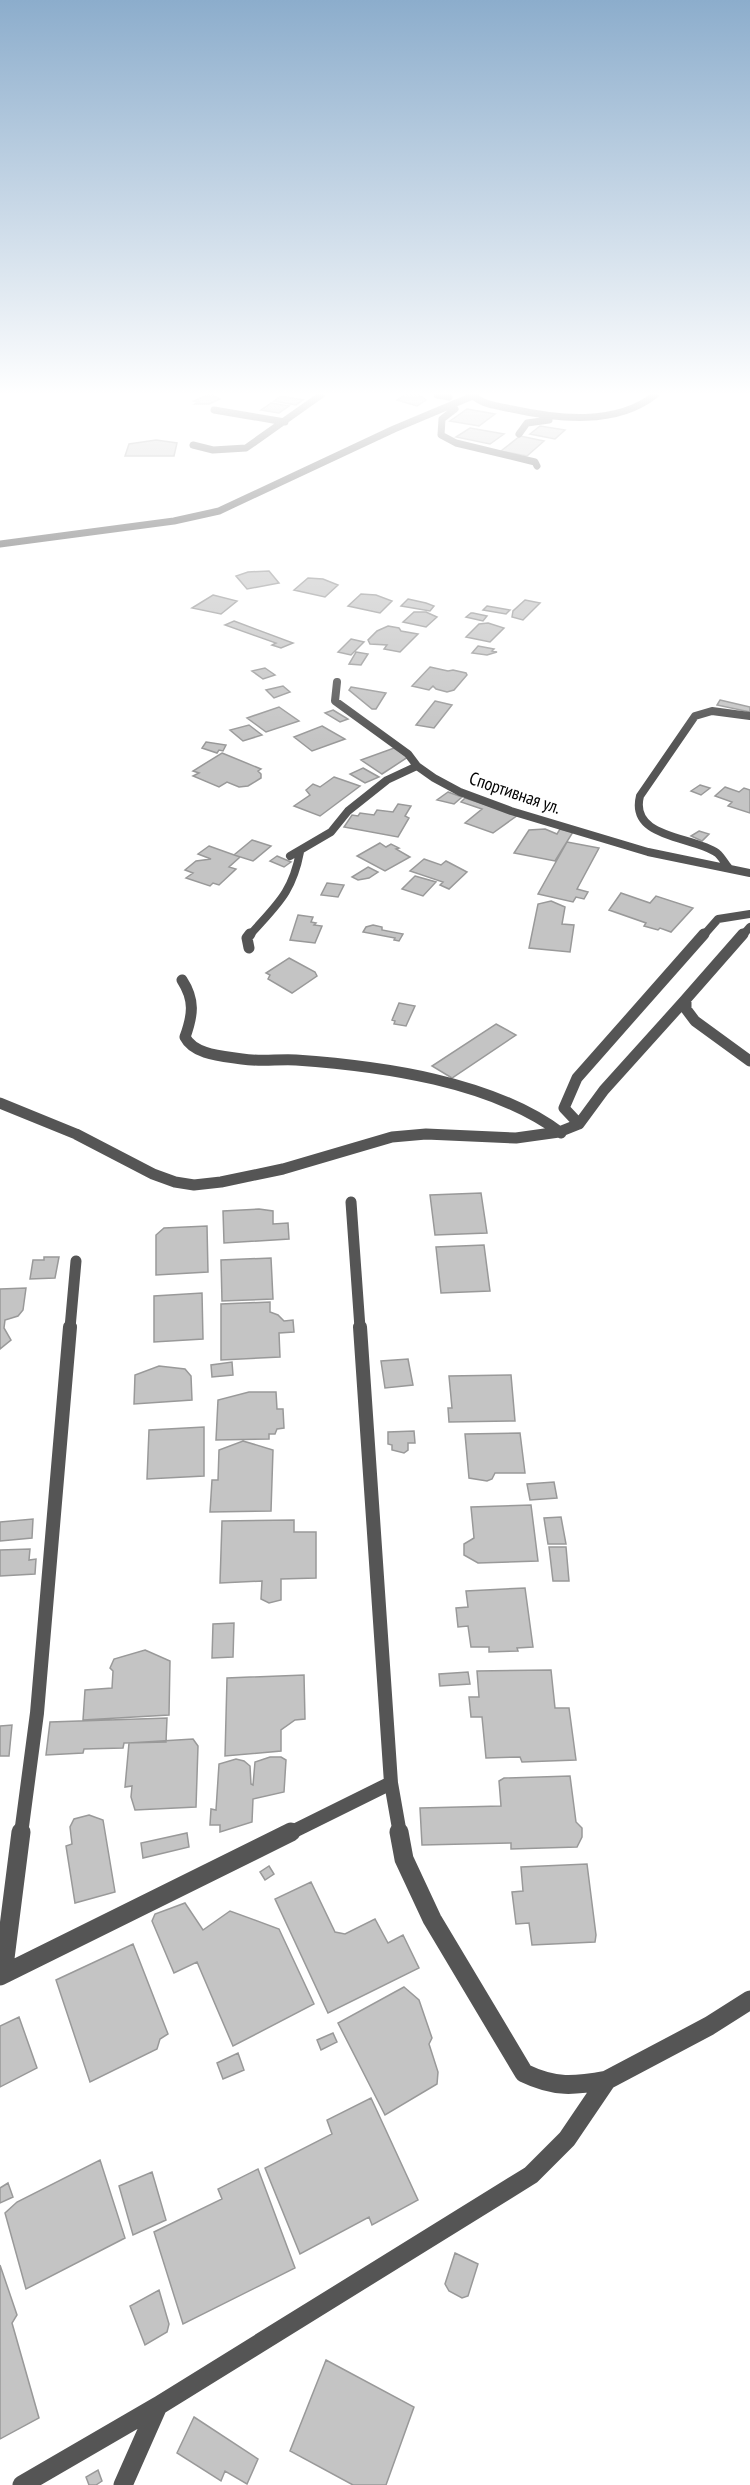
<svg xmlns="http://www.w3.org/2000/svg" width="750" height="2485" font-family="'PT Sans Narrow',sans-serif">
<rect width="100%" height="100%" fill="#fff"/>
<path fill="#c4c4c4" stroke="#999" stroke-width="1.5" d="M212,395L220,399L209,404H195L198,402L194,401L205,396Z
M405,395H419L426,400L417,406L397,400Z
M281,396L303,400L296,405L274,401Z
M271,403L289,406L279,413L261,410Z
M467,409L495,414L479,426L450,421Z
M540,426L565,430L555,439L530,434Z
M470,428L504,434L490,444L456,437Z
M520,436L544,441L527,456L501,451Z
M156,440L177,443L174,456H125L129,444Z
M269,571L279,583L247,589L236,576L248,572Z
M308,578L323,579L338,585L325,597L294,590Z
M361,594L376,595L392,601L380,613L348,606Z
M213,595L237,601L221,614L192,608Z
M408,599L426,603L434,606L430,611L401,606Z
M525,600L540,603L523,620L512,617L513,611Z
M487,606L510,610L506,614L483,610Z
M414,612H426L437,617L426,627L403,622Z
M471,613H473L487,616L483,621L466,617Z
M234,621L293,643L281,648L272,645L276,643L225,625Z
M488,623L504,628L490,642L466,637L479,624Z
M388,626L399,628L401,631L418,634L400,652L384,649L387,645L370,644L368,640L377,631Z
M351,639L364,642L351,655L338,652Z
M478,646L494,649L492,651L497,652L487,655L472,653Z
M356,652L368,654L361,665L349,664Z
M430,667L448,671L453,670L466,673L467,675L454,690L447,692L436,689L433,686L429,690L412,686Z
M265,668L275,675L263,679L252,671Z
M283,686L290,692L274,698L266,690Z
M351,687L386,693L376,709H372L349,690Z
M720,700L750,707V712L717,705Z
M435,701L452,705L434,728L416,725Z
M279,707L299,721L266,732L247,718Z
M333,710L348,719L340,722L325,713Z
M249,725L262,735L243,741L230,730Z
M322,726L345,739L312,751L294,737Z
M206,742L226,745L223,751L219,750L217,753L202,748Z
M394,748L408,757L382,774L361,760Z
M222,753L261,769L258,771L261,774V778L248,786L239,787L227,782L219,787L193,776L199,773L193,771Z
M363,768L379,777L365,783L350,774Z
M334,777L360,786L320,816L294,806L310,795L306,790L313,784L320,787Z
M700,785L710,788L701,795L691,791Z
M725,787L739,792L744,788L750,790V813L728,806L732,802L715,796Z
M448,792L462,797L454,804L437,800Z
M465,798L518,815L493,833L465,823L482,809L461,802Z
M398,804L411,806L405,816L409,818L398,837L344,827L352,815L358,816L360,813L374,815L377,810L393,812Z
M545,829L557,834L560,829L573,832L555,861L514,853L529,830Z
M699,831L709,834L702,841L691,836Z
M252,840L271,846L253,861L234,855Z
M567,842L599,848L577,889L588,892L584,899L576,897L573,902L538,894Z
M380,843L386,847L391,844L399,848L396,849L410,857L385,871L357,856Z
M209,846L240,857L229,867L236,869L219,885L213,883L210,886L186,878L193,873L185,870L196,861L211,859L198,854Z
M277,856L291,862L284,867L270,861Z
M424,859L441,865L446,861L467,872L449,889L440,885L443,882L410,871Z
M368,867L378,872L369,878L358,880L352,877Z
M415,876L436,882L423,896L402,889Z
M327,883L344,885L338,897L321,895Z
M621,893L650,903L656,896L693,908L671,932L660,928L658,930L644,926L646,923L609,910Z
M551,901L565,907L562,924L574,925L570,952L529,948L538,904Z
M298,915L313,917L311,922L316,923L314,925L322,926L315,943L290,940Z
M373,925L382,927V930L403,934L399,941L394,940L395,938L363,932L366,927Z
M289,958L315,972L317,976L292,993L268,979L270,975L266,973Z
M399,1003L415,1006L406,1026L394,1024L395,1021L392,1020Z
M496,1024L516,1035L452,1078L432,1066Z
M481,1193L487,1233L435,1235L430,1195Z
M259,1209L273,1211V1224L288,1223L289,1239L224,1243L223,1211Z
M207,1226L208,1272L156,1275V1235L164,1228Z
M484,1245L490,1291L441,1293L436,1247Z
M44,1257H59L55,1278L30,1279L33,1260H44Z
M271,1258L273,1299L222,1301L221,1260Z
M26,1288L23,1310L18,1316L5,1320L4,1328L11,1340L0,1349V1289Z
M202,1293L203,1339L154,1342V1296Z
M270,1302V1312L278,1315L284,1321L293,1320L294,1332L279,1333L280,1357L221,1360V1304Z
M408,1359L413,1385L385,1388L381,1361Z
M232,1362L233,1375L212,1377L211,1365Z
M159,1366L185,1369L191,1376L192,1400L134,1404L135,1375Z
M511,1375L515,1421L449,1422L448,1408H452L449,1376Z
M249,1392H276L277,1409H283L284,1428L277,1429L275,1434H269V1439L216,1440L218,1400Z
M204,1427V1476L147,1479L149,1430Z
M414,1431L415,1443H408V1450L404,1453L392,1450V1445L388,1444V1432Z
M520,1433L525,1473H495L492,1479L487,1481L469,1478L465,1434Z
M243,1441L273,1450L271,1511L210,1512L212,1480H218L219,1450Z
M554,1482L557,1498L530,1500L527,1484Z
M531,1505L538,1561L478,1563L464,1555V1544L474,1538L471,1507Z
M561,1517L566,1544H548L544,1518Z
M33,1519L32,1538L0,1541V1522Z
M294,1520V1532H316V1578L281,1579V1600L269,1603L261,1599L262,1581L220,1583L222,1521Z
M549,1547H566L569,1581H553Z
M30,1549L29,1560L36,1559L35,1574L0,1576V1550Z
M525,1588L533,1647L517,1648L518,1651L489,1652V1647H471L468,1626L458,1627L456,1608L468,1607L466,1591Z
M234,1623L233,1657L212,1658L213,1624Z
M145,1650L170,1661L169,1715L83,1720L85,1690L112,1688L113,1671L110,1668L114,1659Z
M551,1670L555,1708H569L576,1760L522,1762L520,1757L486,1758L482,1717H471L469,1697H479L477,1671Z
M468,1672L470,1684L440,1686L439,1674Z
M304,1675L305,1719L295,1720L281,1730V1751L225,1756L227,1678Z
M167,1718L166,1742L124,1743L123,1748L84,1749L83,1753L46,1755L50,1722Z
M12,1725L9,1756H0V1726Z
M193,1739L198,1746L196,1807L135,1810L131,1797L132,1786L125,1787L129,1743Z
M270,1757H281L286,1760L284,1792L253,1799L252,1822L220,1832V1825H210L211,1809L216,1810L219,1764L236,1759L244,1761L250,1766L251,1784L253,1785L255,1762Z
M570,1776L576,1822L582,1828V1837L577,1847L511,1849V1843L422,1845L420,1808L501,1806L499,1781L504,1778Z
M89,1815L103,1820L115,1892L75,1903L66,1846L72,1844L70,1827L74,1819Z
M187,1833L189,1847L143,1858L141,1843Z
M587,1864L596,1935L595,1942L532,1945L529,1923L516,1924L512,1892L523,1891L521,1867Z
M269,1866L274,1874L265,1880L260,1872Z
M311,1882L335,1932L345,1934L375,1919L388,1943L403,1935L419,1968L328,2013L275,1899Z
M185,1903L203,1930L230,1911L279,1929L314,2004L233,2046L197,1962L174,1973L152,1921L155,1914Z
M133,1944L168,2034L160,2039L157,2049L90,2082L56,1980Z
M404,1987L419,2000L432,2038L429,2044L438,2072L437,2084L385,2115L338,2023Z
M19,2017L37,2068L0,2087V2026Z
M333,2033L337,2042L321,2050L317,2040Z
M238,2053L244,2070L223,2079L217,2063Z
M371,2098L418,2200L372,2225L369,2217L300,2254L265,2168L332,2134L327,2120Z
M100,2160L125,2238L26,2289L5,2213L17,2202Z
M258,2169L295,2268L183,2324L154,2232L222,2199L218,2189Z
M152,2172L166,2220L133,2235L119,2186Z
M8,2183L13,2197L0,2203V2188Z
M455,2253L478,2264L468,2296L462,2298L449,2291L445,2284Z
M0,2265L17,2315L12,2323L39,2418L0,2439Z
M159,2290L169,2324L167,2332L145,2345L130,2306Z
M326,2360L414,2407L386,2485H353L290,2451Z
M194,2417L258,2459L247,2484L225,2471L221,2481L177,2453Z
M98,2470L102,2481L96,2485H89L86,2477Z"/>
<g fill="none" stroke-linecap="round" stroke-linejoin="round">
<path stroke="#555" stroke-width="7" d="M437,395L449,397
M473,396C484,405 498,406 512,409C557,419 616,426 655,395
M455,409L442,419L441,435L456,443L535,462L537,466
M214,410L285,422
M519,434L527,423L549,420
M193,445L213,450L246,448L321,395
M0,544L174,521L219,511L394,429L475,395"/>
<path stroke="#555" stroke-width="8" d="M337,682L335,701L408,754L417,766L434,778L460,792L511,811L648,852L750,873
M290,856L331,832L348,811L387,780L417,766
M729,868C725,864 722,857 717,853C694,836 629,839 640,796L695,716L712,711L750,716
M249,936C276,905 292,894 300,852
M703,936L718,919L750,914
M742,936L750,927"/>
<path stroke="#555" stroke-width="11" d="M743,934L686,999V1009L695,1021L750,1061
M249,948L247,938L250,934
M182,980C195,1000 193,1015 185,1037C194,1055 223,1056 242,1059C260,1062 278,1059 296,1060C381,1066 492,1081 561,1133
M0,1103L76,1134L153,1174L175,1182L194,1185L221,1182L283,1169L392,1137L426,1134L516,1138L559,1132L579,1124L564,1108L577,1078L704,934
M579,1124L604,1090L686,999
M351,1202L360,1328
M70,1328L76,1261"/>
<path stroke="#555" stroke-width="14" d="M360,1327L391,1783L400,1834
M21,1834L37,1713L70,1327
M288,1834L391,1783"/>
<path stroke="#555" stroke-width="19" d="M399,1832L404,1859L432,1919L524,2073C555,2088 574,2086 607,2080
M3,1974L21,1832
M0,1976L291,1832
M22,2485L158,2406L531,2175L567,2139L607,2080L709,2026L750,2000
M123,2485L158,2406"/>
</g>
<linearGradient id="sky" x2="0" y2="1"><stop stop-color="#8cadcc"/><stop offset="0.53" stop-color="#fff"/><stop offset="1" stop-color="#fff" stop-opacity="0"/></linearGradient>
<rect width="750" height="743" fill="url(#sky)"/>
<g text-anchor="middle" stroke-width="5" stroke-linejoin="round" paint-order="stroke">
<g font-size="18" fill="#000" stroke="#fff">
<text transform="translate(515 793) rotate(19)" y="6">Спортивная ул.</text>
</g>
</g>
</svg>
